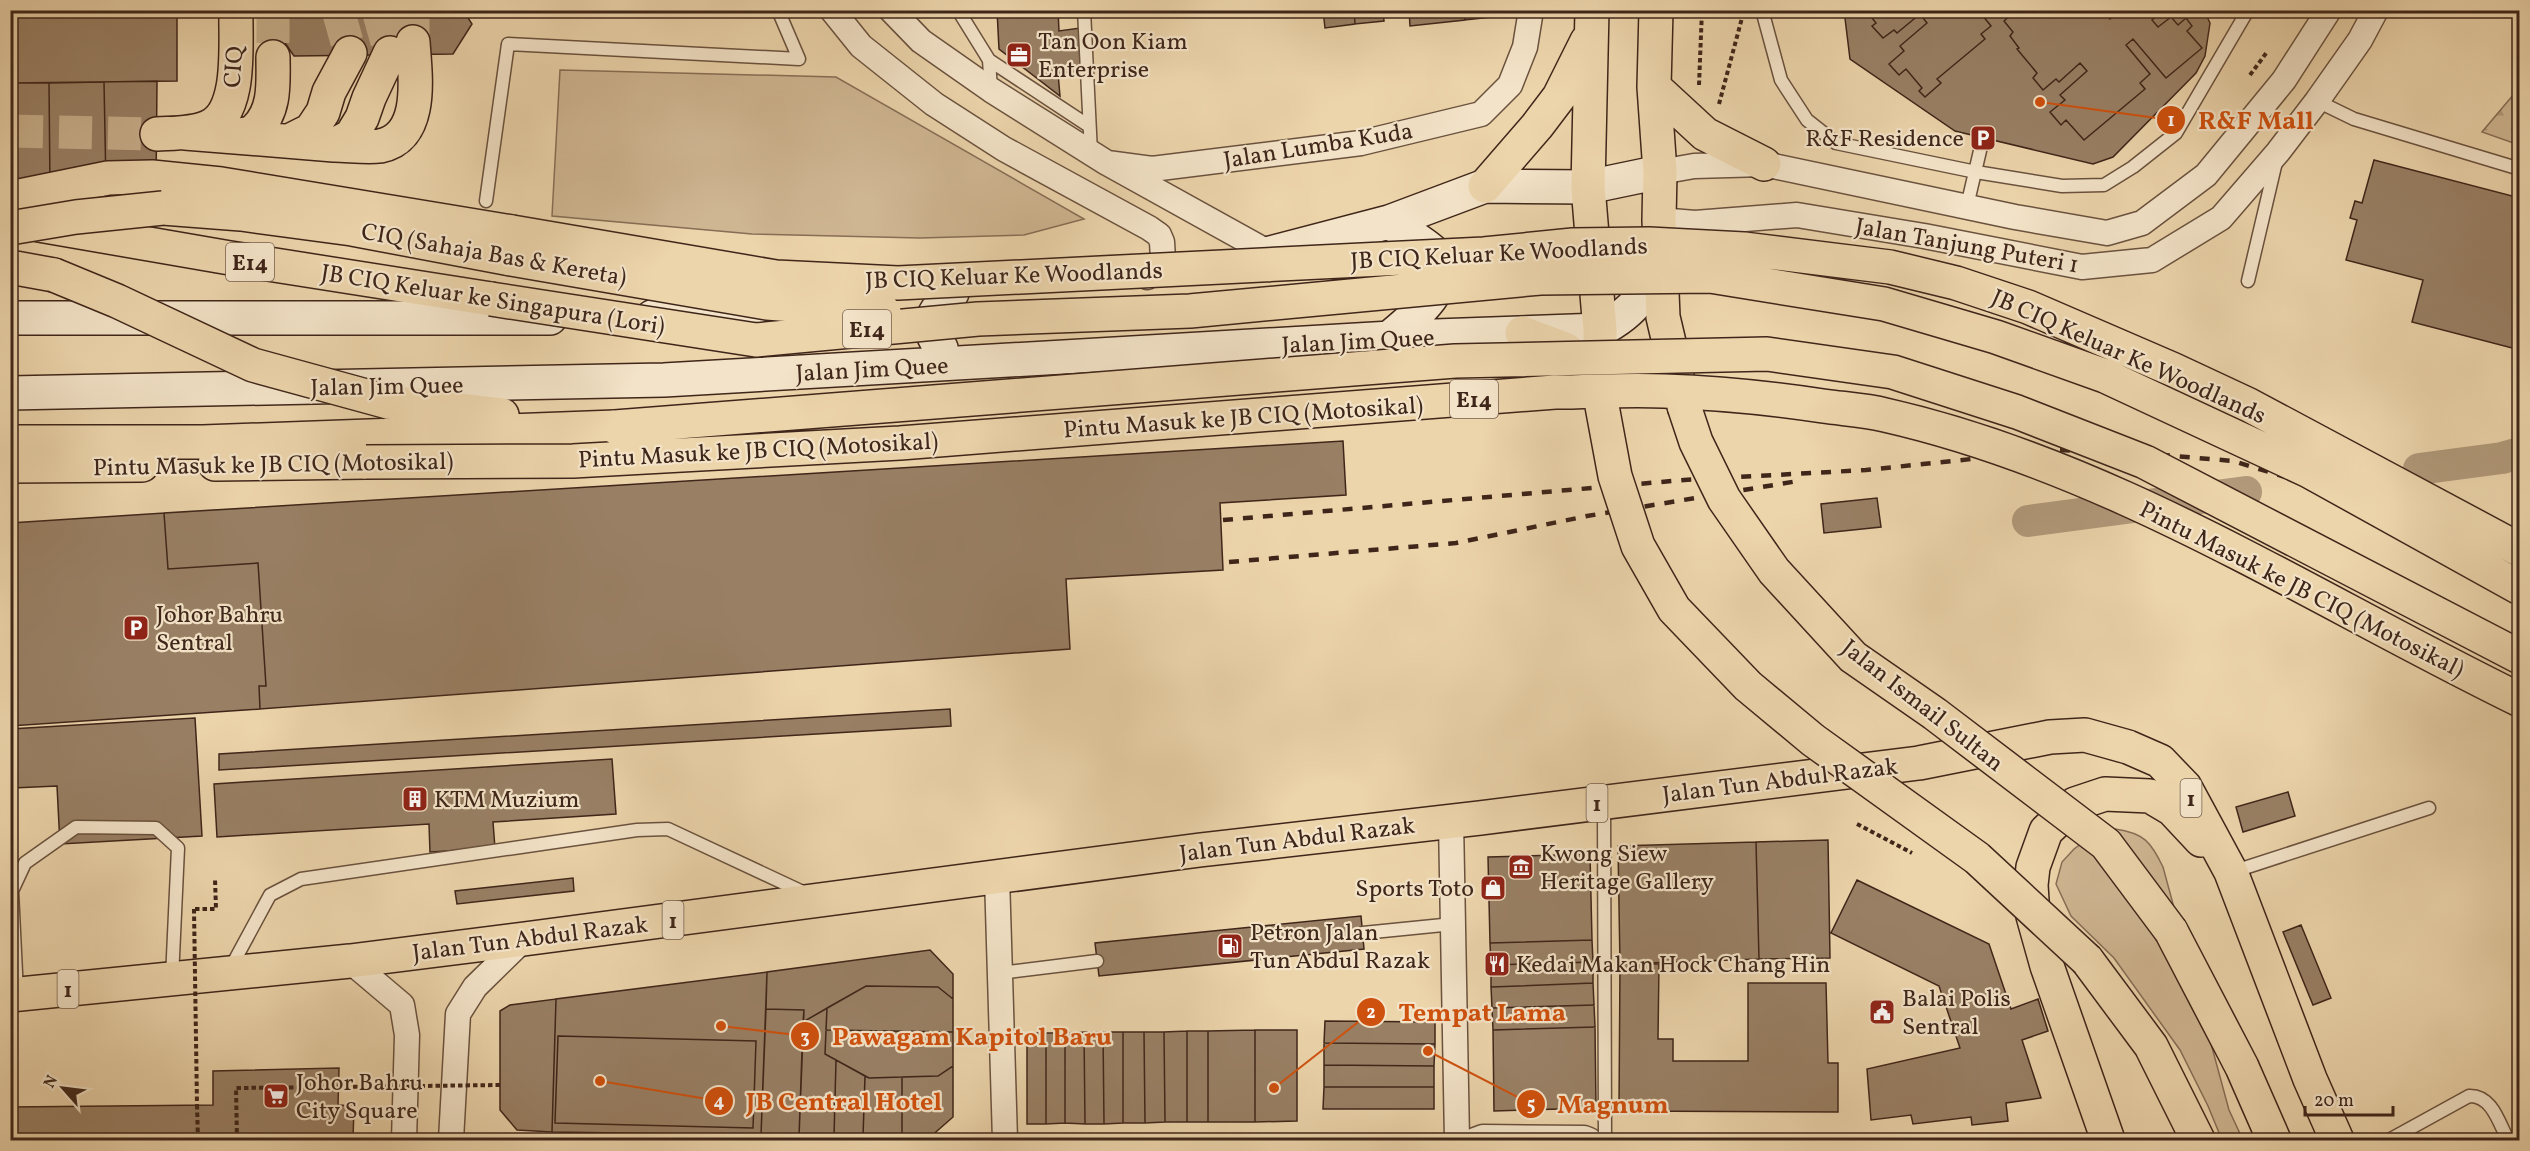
<svg xmlns="http://www.w3.org/2000/svg" width="2530" height="1151" font-family="Vollkorn,serif">
<defs>
<pattern id="forest-firs" width="22" height="20" patternUnits="userSpaceOnUse" patternTransform="scale(1.5)"><rect width="22" height="20" fill="#cfb692"/><path d="M5 1l3.5 6h-7zM16 11l3.5 6h-7z" fill="#b39c7d"/></pattern>
</defs>
<rect width="100%" height="100%" fill="#ecd4ab"/>
<filter id="stains"><feTurbulence type="fractalNoise" baseFrequency=".00333" numOctaves="4"/><feColorMatrix values="0 0 0 0 .2 0 0 0 0 .09 0 0 0 0 .02 0 0 0 .5 -.17"/></filter>
<radialGradient id="worn" r=".72"><stop offset=".6" stop-color="#630" stop-opacity="0"/><stop offset="1" stop-color="#630" stop-opacity=".3"/></radialGradient>
<path fill="#cfb692" stroke="#876e56" stroke-width="1.5" d="M560,70L836,77L1084,219L1024,235L920,238L752,234L552,216Z
M2115,829C2144,833 2151,842 2163,867L2229,1110L2243,1140H2222L2208,1106L2180,1050L2114,958L2071,916L2056,884L2062,862L2074,849L2092,836Z"/>
<path fill="url(#forest-firs)" stroke="#876e56" stroke-width="1.5" d="M2519,88V145L2482,132Z"/>
<g fill="none" stroke-linecap="round" stroke-linejoin="round">
<path stroke="#b1997a" stroke-width="32" d="M2419,469L2502,458L2520,453
M2028,521L2246,492"/>
</g>
<path fill="#998065" stroke="#3f261a" stroke-width="1.5" d="M285,10H463L472,24L453,54L294,56L274,27Z
M997,10H1058L1059,31L1080,28L1082,71L1058,73L1060,96L999,49Z
M1323,10H1354L1355,24L1325,28Z
M1354,10H1383L1384,21L1355,24Z
M1409,10H1464L1465,20L1410,26Z
M1464,10H1518L1519,14L1465,20Z
M1844,10H2204L2210,23L2205,56L2196,73L2113,157L2093,164L1955,131L1850,59Z
M1866,10H1978L1991,26L1981,34L1985,39L1937,79L1941,83L1925,97L1919,91L1922,88L1906,69L1899,75L1889,64L1904,51L1900,46L1927,23L1920,14L1897,33L1894,30L1883,38L1872,26L1876,23Z
M2009,10H2103L2110,19L2117,14L2114,10H2163L2152,20L2158,27L2171,17L2178,25L2186,18L2192,26L2187,31L2202,48L2166,78L2133,39L2126,45L2150,74L2140,83L2145,89L2084,140L2066,120L2061,125L2050,112L2065,100L2060,95L2087,71L2080,63L2059,82L2056,79L2043,90L2033,78L2037,73L2017,49L2019,48L2010,36L2013,32L2004,21L2012,14Z
M177,15V81L10,83V17Z
M157,81L156,187L133,207L106,186L104,82Z
M104,82L106,186L77,206L50,186L49,83Z
M10,83H49L50,186L10,196Z
M2374,160L2520,198V350L2412,322L2423,280L2346,260L2357,220L2350,218L2355,201L2362,203Z
M1343,441L1346,495L1220,503L1223,570L1066,579L1070,649L260,709L259,686H266L258,563L168,569L164,513Z
M1877,498L1881,527L1824,533L1821,504Z
M164,513L168,569L258,563L266,686H259L260,709L10,726V523Z
M950,709L951,726L219,770V754Z
M195,718L202,836L60,844L57,786L13,788L10,729Z
M612,759L616,814L493,822L495,848L430,852L429,824L217,837L214,784Z
M10,770L16,826L10,827Z
M2288,792L2295,816L2243,832L2236,807Z
M1828,840L1830,958L1759,959L1756,842Z
M1756,842L1759,959L1620,964L1618,846Z
M1590,854L1592,940L1490,943L1488,857Z
M573,878L574,891L457,904L455,891Z
M1857,880L1989,944L2011,1009L2038,999L2048,1031L2022,1040L2041,1098L2006,1103L2008,1121L1972,1125L1971,1117L1913,1124L1911,1115L1871,1120L1867,1069L1960,1048L1939,986L1831,933Z
M1361,916L1364,949L1099,976L1095,943Z
M2301,925L2331,998L2313,1005L2283,932Z
M1592,940L1593,962L1491,965L1490,943Z
M930,950L953,974V999L938,987L866,986L803,1022L804,1010L766,1009L767,972Z
M1593,962V983L1491,987V965Z
M1620,964H1659L1658,1039H1673V1061H1748V983H1826L1828,1063H1838V1112L1619,1111Z
M767,972L761,1135L552,1132L556,999Z
M1593,983L1594,1005L1492,1008L1491,987Z
M866,986L938,987L953,999V1032L826,1030L827,1008Z
M556,999L552,1132L517,1130L500,1110V1011L510,1005Z
M1594,1005L1595,1027L1493,1030L1492,1008Z
M827,1008L825,1054L836,1060L834,1137H799L803,1022Z
M766,1009L804,1010L799,1137L761,1135Z
M1325,1021L1435,1022V1044L1324,1043Z
M1595,1027L1596,1108L1494,1111L1493,1030Z
M826,1030L953,1032V1066L938,1076L869,1078L825,1054Z
M1255,1030V1122H1208V1031Z
M1255,1030H1297V1121L1255,1122Z
M1187,1031H1208V1122H1187Z
M1187,1031V1122H1165L1164,1032Z
M1084,1032L1085,1124L1065,1123V1033Z
M1084,1032H1103L1104,1124H1085Z
M1103,1032H1123V1123L1104,1124Z
M1123,1032H1144L1145,1123H1123Z
M1144,1032H1164L1165,1122L1145,1123Z
M1027,1033H1046V1124H1027Z
M1046,1033H1065V1123L1046,1124Z
M558,1036L756,1041L753,1128L555,1123Z
M1324,1043L1435,1044L1434,1066L1324,1065Z
M836,1060L865,1076L863,1137H834Z
M1324,1065L1434,1066V1087H1324Z
M953,1066V1117L929,1138H902V1077L938,1076Z
M339,1068L338,1105L354,1106L353,1140H10V1107L213,1105V1071Z
M865,1076L869,1078L902,1077V1138L863,1137Z
M1324,1087H1434V1109H1323Z"/>
<g fill="none" stroke-linecap="round" stroke-linejoin="round">
<path stroke="#c9b18e" stroke-width="33" stroke-dasharray="33 16" stroke-linecap="butt" d="M273,10V57
M338,10L350,53
M378,10L390,53
M413,42V10
M10,131L157,134"/>
<g stroke="#6a523e" stroke-width="15">
<path id="lane" d="M958,10L989,60L991,89
M1084,10L1091,153
M1762,10L1781,80L1807,120L1836,143L1976,172L2062,186L2104,185L2133,167L2176,133L2248,10
M989,60L1089,126
M2317,101L2354,119L2520,169
M486,201L508,44L799,59L778,10
M1967,206L1983,138
M2248,281L2276,162
M1604,803L1605,1140
M2232,872L2429,808
M1363,933L1453,924
M230,969L270,895L301,879L637,830L668,829L807,894
M1000,973L1097,961
M17,993L12,891L25,863L76,827L156,828L178,848L172,978
M2389,1140L2469,1096C2492,1095 2499,1123 2508,1140"/>
</g>
<g stroke="#6a523e" stroke-width="27">
<path id="street" d="M832,10L861,46L934,104L1004,149L1149,228L1159,235L1162,242L1163,259L1147,277
M891,10L921,41L991,90L1107,163L1271,254
M1107,163L1152,169L1361,143L1481,114L1510,85L1525,47L1531,10
M1660,172L1694,166L1764,164L2015,217L2107,233L2142,223L2206,175L2284,80L2329,10
M1659,220L1695,223L1797,215L1924,236L2082,267L2152,260L2221,218L2278,152L2317,101L2360,40L2376,10
M1451,821L1457,1140
M997,877L1005,1140
M350,961L402,1005L407,1035L404,1140
M451,1140L458,1014L475,987L524,939
M1475,1140L1483,1137L1584,1138L1589,1140"/>
</g>
<g stroke="#3f261a" stroke-width="36">
<path id="secondary" d="M1255,257L1389,222L1485,186L1588,187L1660,172
M652,317L768,308
M10,318H550
M1388,339C1407,323 1460,283 1435,254C1425,243 1402,231 1389,222
M941,348C923,325 934,310 952,293
M10,393L664,380L1408,337L1600,330C1635,312 1651,291 1656,252"/>
</g>
<g stroke="#3f261a" stroke-width="36">
<path id="primary" d="M1592,10L1588,187L1600,330V387
M1656,10L1654,87L1660,172L1659,220L1663,317L1684,406
M1654,87L1705,134L1764,164
M1485,186L1537,126L1559,97L1587,41
M1522,333L1565,349L1588,367
M2171,931L2242,1067L2274,1140
M2087,960L2151,1046L2198,1140
M10,995L350,961L524,939L1200,850L1480,818L1919,763L2050,737L2085,735L2128,747L2160,761L2185,787L2231,872L2310,1079L2337,1140
M2108,1140L2047,966L2033,916L2031,885L2033,867L2046,831L2075,804L2105,794L2150,796L2172,809L2201,840"/>
</g>
<g stroke="#3f261a" stroke-width="36">
<path id="highway" d="M185,133L334,145L351,136L362,118L369,98L390,53
M157,134C173,133 192,134 208,127C243,113 235,42 236,10
M234,136C241,135 251,134 256,129C276,110 273,82 273,57
M289,141L311,130L323,112L329,92L350,53
M334,145C348,145 366,148 380,146C425,137 415,74 413,42
M10,198L108,178L152,177L221,184L512,232
M163,208L241,214L352,229L511,259
M39,225L230,258L491,299
M10,267L54,275
M388,402L502,415
M10,442H203L615,427
M215,464L366,462
M10,466L142,465"/>
</g>
<path stroke="#3f261a" stroke-width="4" stroke-dasharray="4.5 3" stroke-linecap="butt" d="M2250,75L2267,52
M1699,85L1702,10
M1719,104L1742,18
M1857,824L1912,853
M195,909H216L215,879
M197,1105L198,1140
M237,1140L236,1088L338,1087"/>
<use href="#lane" stroke="#f3e3c8" stroke-width="12"/>
<use href="#street" stroke="#f3e3c8" stroke-width="24"/>
<use href="#secondary" stroke="#f3e3c8" stroke-width="33"/>
<use href="#primary" stroke="#ecd4ab" stroke-width="33"/>
<use href="#highway" stroke="#ecd4ab" stroke-width="33"/>
<path stroke="#3f261a" stroke-width="4.5" stroke-dasharray="10 10" stroke-linecap="butt" d="M1223,520L1684,480L1866,470L2058,450L2151,454L2233,461L2520,549
M1229,562L1456,543L1587,516L1798,481"/>
<g stroke="#3f261a" stroke-width="36" stroke-linecap="butt">
<path id="primary-bridge" d="M1602,406L1615,476L1638,546L1674,609L1748,686L1813,740L1977,858L2087,960
M1684,406L1696,442L1724,499L1774,571L1853,657L1935,714L2106,844L2171,931"/>
</g>
<g stroke="#3f261a" stroke-width="36" stroke-linecap="butt">
<path id="highway-bridge" d="M10,228L76,217L163,208
M512,232L776,277L898,283L1484,254L1573,245L1649,244L1744,249L1890,267L1956,283L2028,307L2174,370L2249,405L2520,550
M511,259L767,303L884,312
M54,275L117,301L253,365L388,402
M491,299L756,340L978,319L1190,311L1540,278L1710,276L1884,304L1996,337L2105,376L2309,471L2520,588
M615,427L1455,361L1767,354L1893,372L2017,412L2145,462L2520,657
M366,462L573,461L900,443L1555,392C1591,392 1628,389 1664,391C1718,393 1771,398 1823,406C1844,409 1865,410 1885,415C2114,467 2311,598 2520,700"/>
</g>
<path stroke="#3f261a" stroke-width="4" stroke-dasharray="4.5 3" stroke-linecap="butt" d="M194,909L197,1105
M338,1087L500,1085"/>
<use href="#primary-bridge" stroke="#ecd4ab" stroke-width="33"/>
<use href="#highway-bridge" stroke="#ecd4ab" stroke-width="33"/>
</g>
<defs>
<g id="office-square" transform="scale(1.35)"><rect x="-9" y="-9" width="18" height="18" rx="4" fill="#8f2418" stroke="#f3e3c8"/><path d="M-6-3h4V-5.5h4V-3h4V5H-6ZM-1-4.5V-3h2v-1.5ZM-6 0V1H6V0Z" fill="#fff"/></g>
<g id="parking-square" transform="scale(1.35)"><rect x="-9" y="-9" width="18" height="18" rx="4" fill="#8f2418" stroke="#f3e3c8"/><path d="M-3.5-5.5H1a3.5 3.5 0 0 1 0 7H-1V5.5H-3.5ZM-1-3.4V-.6H.8a1.4 1.4 0 0 0 0-2.8Z" fill="#fff"/></g>
<g id="building-square" transform="scale(1.35)"><rect x="-9" y="-9" width="18" height="18" rx="4" fill="#8f2418" stroke="#f3e3c8"/><path d="M-4-6H4V6H1V3H-1V6H-4ZM-2.5-4.3h1.7v1.8h-1.7ZM.8-4.3h1.7v1.8H.8ZM-2.5-1h1.7V.8h-1.7ZM.8-1h1.7V.8H.8Z" fill="#fff"/></g>
<g id="museum-square" transform="scale(1.35)"><rect x="-9" y="-9" width="18" height="18" rx="4" fill="#8f2418" stroke="#f3e3c8"/><path d="M0-6L6-3V-2H-6V-3ZM-5-1h2V3h-2ZM-1-1h2V3h-2ZM3-1h2V3H3ZM-6 4H6V6H-6Z" fill="#fff"/></g>
<g id="shop-square" transform="scale(1.35)"><rect x="-9" y="-9" width="18" height="18" rx="4" fill="#8f2418" stroke="#f3e3c8"/><path d="M-5-2.5h2.3a2.7 3.5 0 0 1 5.4 0H5L5.5 6h-11ZM-1.5-2.5h3a1.5 2.3 0 0 0-3 0Z" fill="#fff"/></g>
<g id="fuel-square" transform="scale(1.35)"><rect x="-9" y="-9" width="18" height="18" rx="4" fill="#8f2418" stroke="#f3e3c8"/><path d="M-5.5-6h7V0h2V4h1.3V-2.5L3-4.5l.8-.8L6-3V5H2.5V1h-1V6h-7ZM-4.2-4.7v3.2H.2V-4.7Z" fill="#fff"/></g>
<g id="restaurant-square" transform="scale(1.35)"><rect x="-9" y="-9" width="18" height="18" rx="4" fill="#8f2418" stroke="#f3e3c8"/><path d="M-5-6h1v4h1v-4h1v4h1v-4h1v5L-1.5 .5V6h-2V.5L-5-1ZM5-6V6H3V1.5H1.5Q1.5-4 5-6Z" fill="#fff"/></g>
<g id="civic-square" transform="scale(1.35)"><rect x="-9" y="-9" width="18" height="18" rx="4" fill="#8f2418" stroke="#f3e3c8"/><path d="M-.6-6.5H3V-4.5H.6V-3L4-1V1h2V6H-6V1h2V-1L-.6-3ZM-1.2 2.5V6h2.4V2.5Z" fill="#fff"/></g>
<g id="supermarket-square" transform="scale(1.35)"><rect x="-9" y="-9" width="18" height="18" rx="4" fill="#8f2418" stroke="#f3e3c8"/><path d="M-6-5.5h2.5l.6 2H6L4.5 2H-2.5L-4.4-4H-6ZM-1.5 3.2a1.3 1.3 0 1 0 .1 0ZM3 3.2a1.3 1.3 0 1 0 .1 0Z" fill="#fff"/></g>
</defs>
<g fill-rule="evenodd">
<use href="#office-square" x="1019" y="55"/>
<use href="#parking-square" x="1983" y="138"/>
<use href="#parking-square" x="136" y="628"/>
<use href="#building-square" x="415" y="799"/>
<use href="#museum-square" x="1521" y="867"/>
<use href="#shop-square" x="1493" y="888"/>
<use href="#fuel-square" x="1230" y="946"/>
<use href="#restaurant-square" x="1497" y="964"/>
<use href="#civic-square" x="1882" y="1012"/>
<use href="#supermarket-square" x="276" y="1096"/>
</g>
<g text-anchor="middle" stroke-width="4.5" stroke-linejoin="round" paint-order="stroke">
<g fill="#f3e3c8" stroke="#755f4e" stroke-width="1.5">
<rect x="226" y="243" width="48" height="38" rx="4.5"/>
<rect x="843" y="310" width="48" height="38" rx="4.5"/>
<rect x="1450" y="380" width="48" height="38" rx="4.5"/>
<rect x="2180.5" y="779" width="21" height="38" rx="4.5"/>
<rect x="1586.5" y="784" width="21" height="38" rx="4.5"/>
<rect x="662.5" y="901" width="21" height="38" rx="4.5"/>
<rect x="57.5" y="970" width="21" height="38" rx="4.5"/>
</g>
<g font-size="22" font-weight="bold" fill="#3f261a">
<text x="250" y="270">E14</text>
<text x="867" y="337">E14</text>
<text x="1474" y="407">E14</text>
<text x="2191" y="806">1</text>
<text x="1597" y="811">1</text>
<text x="673" y="928">1</text>
<text x="68" y="997">1</text>
</g>
<g font-size="24" fill="#3f261a" stroke="#f3e3c8" text-anchor="start">
<text x="1038" y="49">Tan Oon Kiam<tspan x="1038" dy="28">Enterprise</tspan></text>
<text x="1964" y="146" text-anchor="end">R&amp;F Residence</text>
<text x="156" y="622">Johor Bahru<tspan x="156" dy="28">Sentral</tspan></text>
<text x="434" y="807">KTM Muzium</text>
<text x="1540" y="861">Kwong Siew<tspan x="1540" dy="28">Heritage Gallery</tspan></text>
<text x="1474" y="896" text-anchor="end">Sports Toto</text>
<text x="1250" y="940">Petron Jalan<tspan x="1250" dy="28">Tun Abdul Razak</tspan></text>
<text x="1516" y="972">Kedai Makan Hock Chang Hin</text>
<text x="1902" y="1006">Balai Polis<tspan x="1902" dy="28">Sentral</tspan></text>
<text x="296" y="1090">Johor Bahru<tspan x="296" dy="28">City Square</tspan></text>
</g>
<g font-size="24" fill="#3f261a" stroke="#f3e3c8">
<text transform="translate(233 67) rotate(-86)" y="8">CIQ</text>
<text transform="translate(1318 145) rotate(-9)" y="8">Jalan Lumba Kuda</text>
<text transform="translate(1967 245) rotate(10)" y="8">Jalan Tanjung Puteri 1</text>
<text transform="translate(1499 253) rotate(-3)" y="8">JB CIQ Keluar Ke Woodlands</text>
<text transform="translate(494 254) rotate(10)" y="8">CIQ (Sahaja Bas &amp; Kereta)</text>
<text transform="translate(1014 275) rotate(-2)" y="8">JB CIQ Keluar Ke Woodlands</text>
<text transform="translate(493 299) rotate(9)" y="8">JB CIQ Keluar ke Singapura (Lori)</text>
<text transform="translate(1358 341) rotate(-3)" y="8">Jalan Jim Quee</text>
<text transform="translate(2129 356) rotate(24)" y="8">JB CIQ Keluar Ke Woodlands</text>
<text transform="translate(872 369) rotate(-3)" y="8">Jalan Jim Quee</text>
<text transform="translate(387 386) rotate(-1)" y="8">Jalan Jim Quee</text>
<text transform="translate(1243 417) rotate(-4)" y="8">Pintu Masuk ke JB CIQ (Motosikal)</text>
<text transform="translate(758 450) rotate(-3)" y="8">Pintu Masuk ke JB CIQ (Motosikal)</text>
<text transform="translate(273 464) rotate(-1)" y="8">Pintu Masuk ke JB CIQ (Motosikal)</text>
<text transform="translate(2302 589) rotate(27)" y="8">Pintu Masuk ke JB CIQ (Motosikal)</text>
<text transform="translate(1923 705) rotate(38)" y="8">Jalan Ismail Sultan</text>
<text transform="translate(1780 780) rotate(-7)" y="8">Jalan Tun Abdul Razak</text>
<text transform="translate(1297 839) rotate(-7)" y="8">Jalan Tun Abdul Razak</text>
<text transform="translate(530 938) rotate(-7)" y="8">Jalan Tun Abdul Razak</text>
</g>
</g>
<path fill="none" stroke="#cf510e" stroke-width="2" d="M2040 102L2171 120M1274 1088L1371 1012M721 1026L805 1036M600 1081L719 1101M1428 1051L1531 1104"/>
<g fill="#cf510e" stroke="#f3e3c8" stroke-width="2">
<circle cx="2040" cy="102" r="6"/>
<circle cx="1274" cy="1088" r="6"/>
<circle cx="721" cy="1026" r="6"/>
<circle cx="600" cy="1081" r="6"/>
<circle cx="1428" cy="1051" r="6"/>
<circle cx="2171" cy="120" r="15"/>
<circle cx="1371" cy="1012" r="15"/>
<circle cx="805" cy="1036" r="15"/>
<circle cx="719" cy="1101" r="15"/>
<circle cx="1531" cy="1104" r="15"/>
</g>
<g font-size="18" text-anchor="middle" font-weight="bold" fill="#fff">
<text x="2171" y="126">1</text>
<text x="1371" y="1018">2</text>
<text x="805" y="1043">3</text>
<text x="719" y="1107">4</text>
<text x="1531" y="1110">5</text>
</g>
<g font-size="26" text-anchor="middle" font-weight="bold" fill="#cf510e" stroke="#f3e3c8" stroke-width="4.5" stroke-linejoin="round" paint-order="stroke">
<text x="2256" y="129">R&amp;F Mall</text>
<text x="1482" y="1021">Tempat Lama</text>
<text x="972" y="1045">Pawagam Kapitol Baru</text>
<text x="844" y="1110">JB Central Hotel</text>
<text x="1613" y="1113">Magnum</text>
</g>
<rect width="2530" height="1151" fill="none" stroke="#ecd4ab" stroke-width="36"/>
<rect x="12" y="12" width="2506" height="1127" fill="none" stroke="#3f261a" stroke-width="3"/>
<rect x="18" y="18" width="2494" height="1115" fill="none" stroke="#3f261a" stroke-width="1.5"/>
<g transform="translate(63 1088) rotate(298)" stroke="#f3e3c8" stroke-width="4.5" paint-order="stroke">
<path d="M0-4.5L10 22L0 15L-10 22Z" fill="#3f261a"/>
<text y="-9" font-size="16" font-weight="bold" text-anchor="middle" fill="#3f261a">N</text>
</g>
<path d="M2305 1106v9h88v-9" fill="none" stroke="#3f261a" stroke-width="3"/>
<text x="2314" y="1106" font-size="18" fill="#3f261a" stroke="#f3e3c8" stroke-width="4.5" paint-order="stroke">20 m</text>
<rect width="100%" height="100%" filter="url(#stains)"/>
<rect width="100%" height="100%" fill="url(#worn)"/>
</svg>
